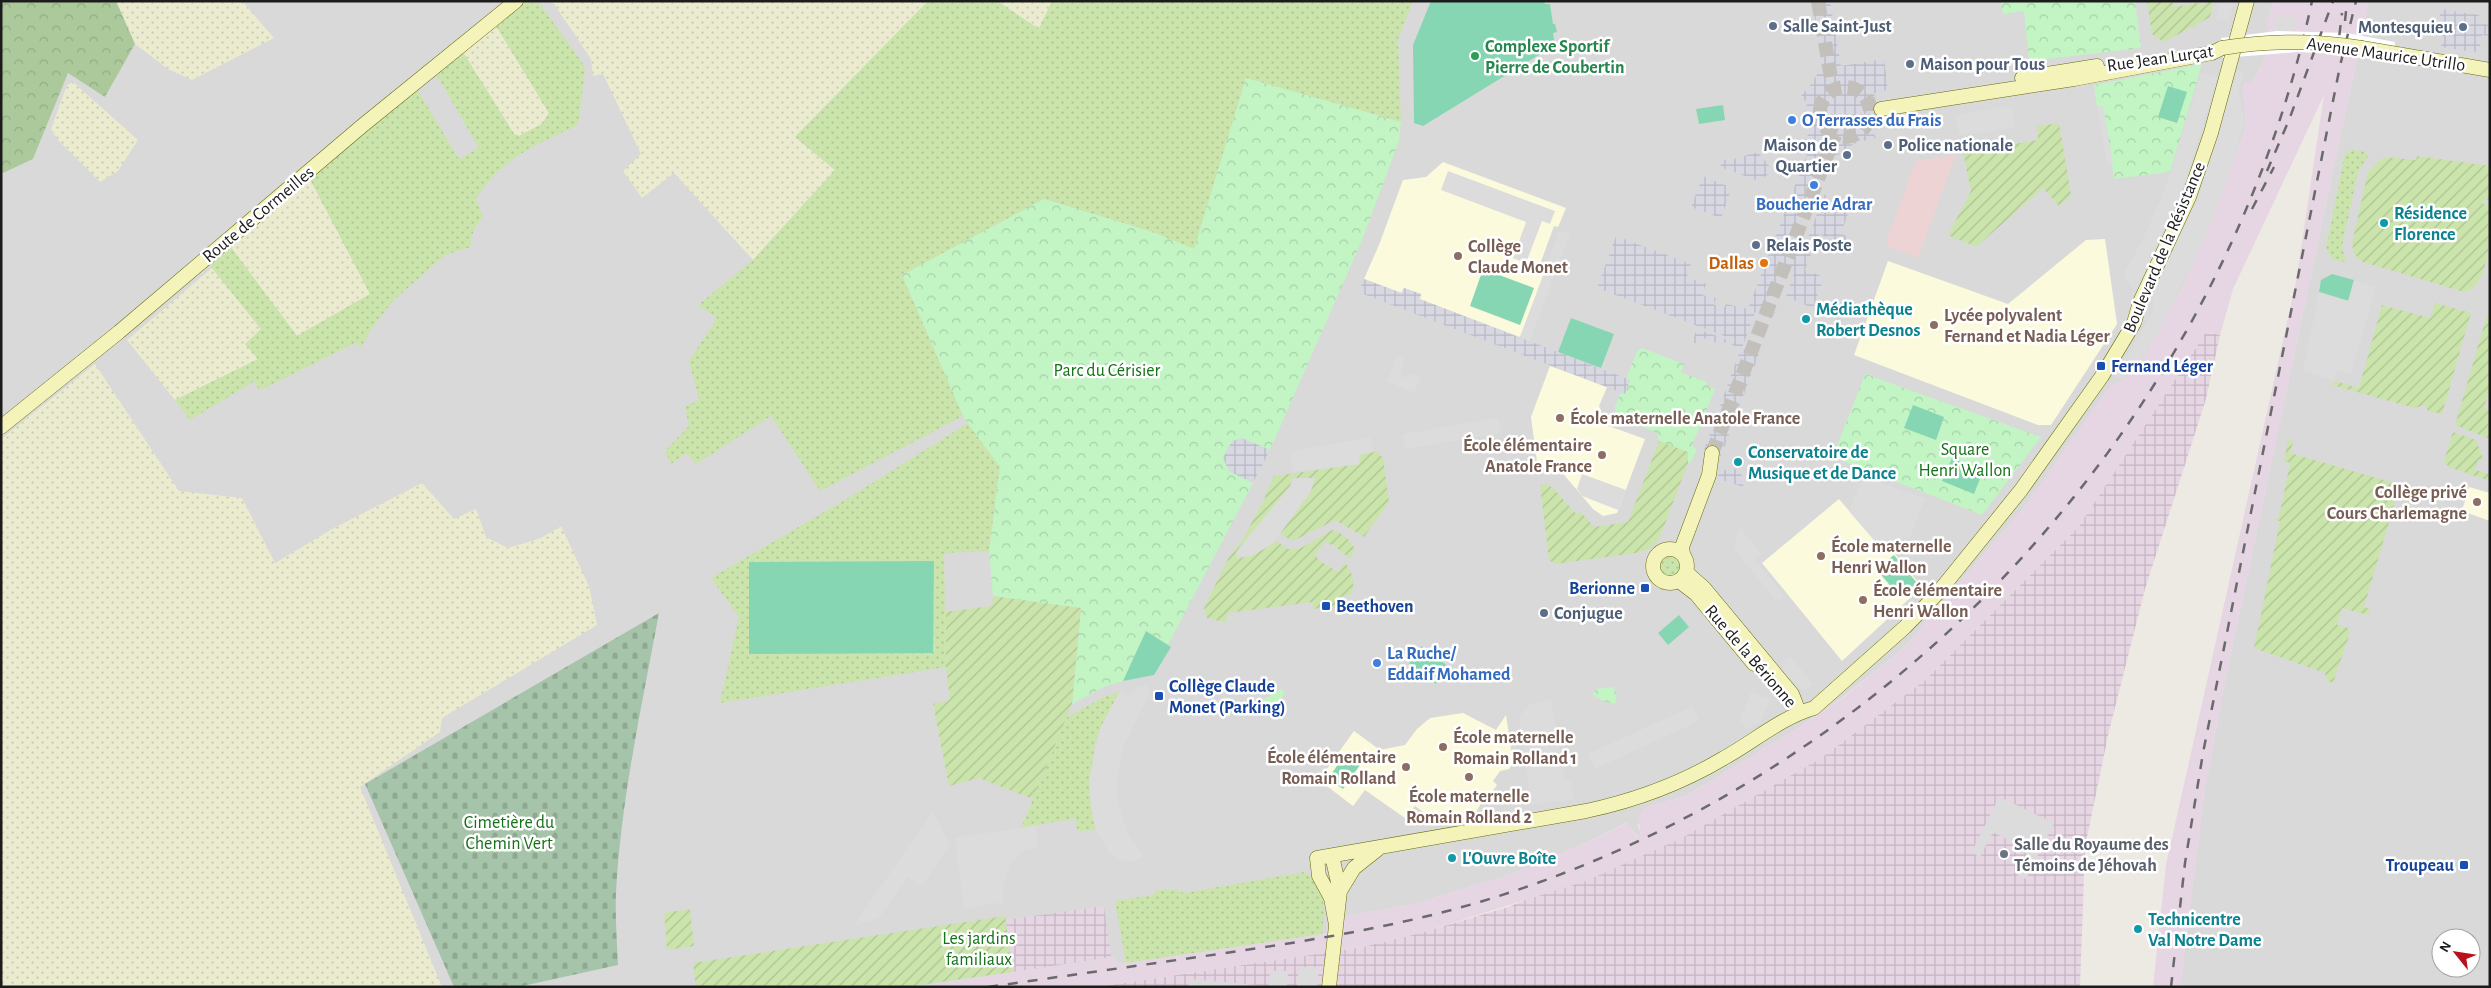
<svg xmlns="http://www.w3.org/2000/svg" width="2491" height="988" font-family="'Alegreya Sans',sans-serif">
<defs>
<pattern id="industrial-grid" width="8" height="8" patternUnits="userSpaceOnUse" patternTransform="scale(1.25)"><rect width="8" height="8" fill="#e6d5e3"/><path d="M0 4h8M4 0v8" fill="none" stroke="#c5b6c2"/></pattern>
<pattern id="farmland-dots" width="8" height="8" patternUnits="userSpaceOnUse" patternTransform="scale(1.25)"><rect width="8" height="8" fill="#eaebcf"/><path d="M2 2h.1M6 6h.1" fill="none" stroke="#c8c9b1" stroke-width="1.8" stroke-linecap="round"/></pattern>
<pattern id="grass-dots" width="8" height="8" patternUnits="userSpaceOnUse" patternTransform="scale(1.25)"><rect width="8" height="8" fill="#cae4ac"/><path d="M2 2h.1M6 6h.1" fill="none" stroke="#adc393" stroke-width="1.8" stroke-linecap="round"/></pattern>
<pattern id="forest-crowns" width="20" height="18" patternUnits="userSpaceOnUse" patternTransform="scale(1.25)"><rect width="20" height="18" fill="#abc99b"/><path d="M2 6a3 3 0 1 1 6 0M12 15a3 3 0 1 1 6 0" fill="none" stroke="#93ac85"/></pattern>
<pattern id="cemetery-stones" width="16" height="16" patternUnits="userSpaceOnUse" patternTransform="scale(1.25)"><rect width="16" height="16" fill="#a6c4a9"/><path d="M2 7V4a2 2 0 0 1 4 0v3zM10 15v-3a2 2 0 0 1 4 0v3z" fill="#8ea891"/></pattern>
<pattern id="park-crowns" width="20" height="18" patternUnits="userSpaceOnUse" patternTransform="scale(1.25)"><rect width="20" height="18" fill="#c2f4c4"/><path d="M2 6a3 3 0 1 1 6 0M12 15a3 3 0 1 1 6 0" fill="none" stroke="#a6d1a8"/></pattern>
<pattern id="garden-furrows" width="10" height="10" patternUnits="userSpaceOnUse" patternTransform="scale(1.25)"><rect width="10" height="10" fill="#cae4ac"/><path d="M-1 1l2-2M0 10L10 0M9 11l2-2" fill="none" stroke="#adc393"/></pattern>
<pattern id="plaza-grid" width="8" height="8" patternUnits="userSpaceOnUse" patternTransform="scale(1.25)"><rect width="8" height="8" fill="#d7d8e2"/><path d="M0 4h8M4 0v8" fill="none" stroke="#b8b9c1"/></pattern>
</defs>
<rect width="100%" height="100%" fill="#ede9e3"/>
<path fill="#dad9d9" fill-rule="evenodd" d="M116,1H2273L2267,25V55L2252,82H2245L2243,89L2246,127L2212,220L2182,288L2136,372L2109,388L2026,505L1904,648L1843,697L1795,730L1686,796L1648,807L1638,825L1641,835L1638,837L1626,823L1586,843L1509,875L1418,903L1345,917L1344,931L1118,964L1113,958L914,987H1V174L33,159L68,72L105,97L135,44Z
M2369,1H2490V987H2180L2204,794L2224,686ZM2441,938H2471V968H2441Z"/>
<path fill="#edd3d3" d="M1956,155L1918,258L1889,247L1886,242L1916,161Z"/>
<path fill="url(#industrial-grid)" d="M2206,332L2220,335L2206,399L2145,589L2109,731L2085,847L2080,987H1097L1362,947L1420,933L1508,907L1681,838L1821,758L1925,680L2079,526Z
M1104,906L1111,957L1013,972L1005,920Z"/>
<path fill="#fcfadd" d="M1443,162L1566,208L1558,227L1554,226L1539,267L1546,270L1520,337L1419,299L1421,294L1404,288L1402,293L1364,279L1379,245L1403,180L1426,177Z
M2105,239L2117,324L2051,425H2038L1854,355L1888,261L2008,304L2086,240Z
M1550,366L1607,387L1599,406L1606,425L1645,439L1617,513L1603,516L1593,509L1560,470L1537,462L1531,417Z
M2469,487L2490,493V521L2462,511Z
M1839,499L1886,554L1891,549L1922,587L1842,661L1762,563Z
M1463,713L1496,730L1506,715L1513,763L1509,769L1500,771L1493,781L1497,785L1490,795L1486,793L1476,813L1441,825L1415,806L1405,818L1365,790L1353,806L1319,780L1354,731L1380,750L1405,745L1417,729L1430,718Z"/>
<path fill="#e6d5e3" d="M2273,1H2369L2224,686L2204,794L2180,987H2153L2166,865L2296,282L2324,95L2233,289L2220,335L2206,332L2079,526L1925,680L1821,758L1682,838L1586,881L1420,933L1362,947L1097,987H914L1113,958L1118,964L1344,931L1345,917L1418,903L1509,875L1586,843L1627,823L1637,837L1641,835L1638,817L1644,808L1686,796L1795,730L1844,697L1904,648L2026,505L2109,387L2136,372L2182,288L2212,220L2246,127L2243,89L2245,82H2252L2267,55V25Z"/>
<path fill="url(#farmland-dots)" d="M116,1H242L274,38L192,80L168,69L135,44Z
M552,1H928L795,137L835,170L753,260L674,173L642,198L623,171L641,154L603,74L593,76L591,59Z
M997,1H1052L1039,29Z
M495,24L549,113L542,124L519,136L514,134L461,49Z
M73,82L138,140L118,171L100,182L58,140L51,129L67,85Z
M310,179L370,294L297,336L230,246Z
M212,268L261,329L259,359L175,400L127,340Z
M95,364L179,491L242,498L275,563L334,528L422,483L454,519L476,509L486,537L508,548L541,538L561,526L589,586L597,625L442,718L440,732L360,787L442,987H1V439Z"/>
<path fill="url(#grass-dots)" d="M524,1L540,4L584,65L585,71L578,125C537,145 500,158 476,199L483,216C477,225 469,235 471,247L445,255L393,301L372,328L361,347L355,343L259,391L255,381L190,420L175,400L258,359L245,344L261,329L208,263L230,246L297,336L370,294L310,179L348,145L417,89L459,159L479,148L435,72L461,49L514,134L519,136L542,124L549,113L495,24Z
M928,1H997L1039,29L1052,1H1413L1398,39L1401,122L1246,78L1194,250L1153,232L1044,199L902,275L963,416L820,491L771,416L696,464L687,453L671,464L665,451L689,426L685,406L699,400L689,361L717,318L698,305L753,260L835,170L795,137Z
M2353,150L2366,152L2368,156L2358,172L2342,246L2346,263L2333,259L2326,249L2345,153Z
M968,423L1000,467L989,551L944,553L946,667L720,703L739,617L711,578L853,495Z
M1660 567a10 10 0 1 1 20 0a10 10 0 1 1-20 0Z
M1120,691C1111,708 1099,726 1095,745C1090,770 1090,805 1096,830L1077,831L1076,818L1021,828L1067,717L1104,697Z
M1304,872C1327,884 1325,912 1322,934L1126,963L1115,901L1154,895L1155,890H1176L1184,893Z"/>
<path fill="url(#forest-crowns)" d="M1,1H116L135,44L105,97L68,73L33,159L1,174Z"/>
<path fill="url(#cemetery-stones)" d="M659,613C642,705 621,798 616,893C615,917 617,941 618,965L518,987H454L365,784Z"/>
<path fill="url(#park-crowns)" d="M2102,1H2135L2141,48L2029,61L2024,11L2003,14L2001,2Z
M2202,64L2170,172L2114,179L2103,107H2097L2094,85Z
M1246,78L1401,122L1399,141L1362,240L1270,450L1242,438L1228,448L1223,458L1229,471L1253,483L1153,673L1108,685L1072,704L1081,609L993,596L989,551L1000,467L964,418L902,275L1044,199L1153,232L1194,249Z
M1642,348L1684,364L1681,372L1707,382L1706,385L1715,389L1692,446L1697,450L1690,463H1688L1687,452L1659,441L1657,433L1619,417L1615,413V407L1637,351Z
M1865,374L2041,437L1982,515L1833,457Z
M1613,687L1617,695L1615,704L1603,701L1593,695L1596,689Z
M1281,689L1285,692L1276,708L1264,711L1261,710L1260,702Z"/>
<path fill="url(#garden-furrows)" d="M2147,1H2173L2174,7L2199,3L2200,5L2207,4V1H2214L2210,17L2164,42L2152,34Z
M2059,123L2071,195L2059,206L2043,188L1976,247L1948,235L1971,191L1963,152L2038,140L2037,126Z
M2417,156L2490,166V200L2484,199L2483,204L2490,205C2490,228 2491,288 2464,292L2360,261L2354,253L2352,244L2368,172L2384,157L2416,160Z
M2435,303L2471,313L2442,414L2428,411L2425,405L2414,408L2332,385L2334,381L2359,388L2382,305L2430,318Z
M2487,315H2490V388L2484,408L2490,411V439L2455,425Z
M2453,432L2476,440L2484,461L2479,459L2475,470L2490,474V481L2449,467L2444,461Z
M2288,440L2293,442L2290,453L2418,490L2414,503L2396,498L2364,607L2370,609L2368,615L2342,608L2337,625L2348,628L2350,633L2333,683L2327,681L2325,673L2254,648L2280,521L2273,519L2279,517L2290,463L2284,461Z
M1659,441L1688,452V463L1660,537L1652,547L1642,552L1555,564L1549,560L1540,485L1546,484L1553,488L1577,515L1581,512L1594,527L1628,522Z
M1376,451L1383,458L1389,502L1364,537L1335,520L1293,541L1280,534L1311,491L1293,478L1272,544L1275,540L1288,549L1301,548L1332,530C1342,532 1350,540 1355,549L1350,559L1332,544L1331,545L1325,541L1315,555L1320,561L1338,572L1345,563C1352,569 1356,585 1351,594L1340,597L1338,606L1313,609L1312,602L1227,613V622H1224L1207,618L1204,608L1228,559L1244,537L1265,498V494L1274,476L1360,464L1359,455Z
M993,596L1081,608L1072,704L1033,799L979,778L949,786L933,704L950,700L946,667V612L992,606Z
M690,909L694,946L667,950L664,913Z
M1005,916L1013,972L904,987H696L693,963Z"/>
<path fill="#87d6b3" d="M1431,1H1544L1545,4H1550L1553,24H1555L1557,32L1553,33L1555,45L1423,126L1414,123L1413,45Z
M2168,86L2187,92L2177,123L2158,117Z
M1723,105L1725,120L1699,124L1696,109Z
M1483,269L1534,288L1520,325L1470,306Z
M2332,274L2354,280L2349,301L2319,292L2321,280Z
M1571,318L1614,334L1601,368L1558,352Z
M1913,405L1944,417L1936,440L1904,428Z
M1952,458L1983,471L1974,494L1942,481Z
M1894,555L1917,583L1900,597L1876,569Z
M934,561L933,653L749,654V562Z
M1679,615L1689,627L1668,645L1658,633Z
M1146,631L1171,647L1154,675L1123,681Z
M1421,646L1449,667L1436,684L1409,663Z
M1345,754L1360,765L1343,789L1328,779Z"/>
<path fill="#dcdcdc" d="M2220,1H2234L2229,22L2216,19Z
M2276,15L2296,19L2292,39L2272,35Z
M2234,69L2244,72L2239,89L2244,123L2227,180L2207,233L2165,318L2135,369L2124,378L2113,380L2153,312L2154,283Z
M2201,73L2218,77L2182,190L2162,239L2136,290L2131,287L2124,274L2145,235L2165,189Z
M2012,106L2015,127L1959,136L1956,115Z
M2103,106L2113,163L2107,164L2097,107Z
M1448,171L1555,211L1550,224L1542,221L1526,263L1513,258L1526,222L1441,190Z
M1560,230L1570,234L1530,341L1520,337Z
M2354,280L2376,287L2351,374L2336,370L2334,381L2303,370L2319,292L2348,301Z
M1397,357H1403L1404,361L1401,370L1402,376L1405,378L1412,374L1421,376L1414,393L1387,381Z
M1498,418L1502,433L1405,449L1403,434Z
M1370,437L1374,452L1359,455L1360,464L1293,472L1290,452Z
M1582,474L1626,490L1618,510L1582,496L1577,489Z
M1863,476L1925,499L1909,539L1904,537L1886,554L1849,511Z
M1293,478H1315L1311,491L1272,544L1252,556L1237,558L1236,552L1290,486Z
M1739,527L1762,554L1754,560L1784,596L1777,602L1734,548Z
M1790,656L1813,684L1806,690L1798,688L1783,671V661Z
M1140,686H1146L1151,690L1122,749L1117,782L1118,802L1124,823L1129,836L1144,856L1135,861H1125L1110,854L1096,830L1091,809L1089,778L1100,729L1120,691L1130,696L1134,690Z
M1751,692L1770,699L1760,722L1747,729L1743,728L1745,724L1739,722Z
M1551,699L1565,779L1571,782L1574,799L1531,805L1519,719L1521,714L1530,705Z
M1693,706L1699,721L1595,769L1588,754Z
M1998,799L2003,801L2004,799L2054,823L2026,879L2017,875L2028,851L1993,832L1980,857L1971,853Z
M933,811L950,845L922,886L908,877L879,918L853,927Z
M1036,825L1038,846L1021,852L1011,863L1003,886V902L964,909L955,838Z
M1299,967H1319L1317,987H1297Z
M1270,971H1288L1287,987H1188L1189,979L1268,986Z"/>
<path fill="url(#plaza-grid)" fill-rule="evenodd" d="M1812,1H1830L1841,66L1884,59L1888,90L1874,93L1878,112L1884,122L1872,130L1876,138L1856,143L1839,152L1840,155H1828L1821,162L1820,173H1817L1808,197L1821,202L1824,195L1851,205L1841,234L1852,238L1849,246L1819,234L1805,270L1824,277L1813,308L1786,297L1794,273L1781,268L1766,308L1775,312L1772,319L1755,312L1742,348L1759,354L1721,456L1704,450L1741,348L1718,340L1717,343L1700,337L1698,344L1692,342L1697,329L1734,342L1735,340L1597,288L1616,236L1691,264L1687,277L1706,284L1702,295L1716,298L1714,305L1724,308L1726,304L1748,309L1809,149L1805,139L1811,131L1805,116L1807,102L1800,97L1812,83L1818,73L1816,70L1823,68ZM1806,201L1820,206L1805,245L1792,240Z
M2441,9L2479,15L2478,23L2490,25V36L2482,35L2479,53L2441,47L2444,23L2439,22Z
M1758,152L1773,171L1759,181L1720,167L1723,159L1727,161Z
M1703,176L1732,188L1721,218L1691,207Z
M1364,279L1401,293L1404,288L1421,294L1420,299L1630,380L1625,394L1358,292Z
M1242,438L1270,450L1253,483L1229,471L1223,458L1232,441Z
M1735,469L1744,477L1743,487L1716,478L1722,470Z"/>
<path fill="#fff" d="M2277,31L2347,33L2395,42L2392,62L2344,54L2298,52L2223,58L2221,38Z"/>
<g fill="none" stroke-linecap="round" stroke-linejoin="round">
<path stroke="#c3c0bb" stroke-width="14" stroke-dasharray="14 7" stroke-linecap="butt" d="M1818,1L1833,90
M1820 112a25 25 0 1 1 50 0a25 25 0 1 1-50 0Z
M1712,453L1835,135"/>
<g stroke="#656a0d" stroke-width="15">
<path id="secondary" d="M2362,48L2490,70
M2022,78L2097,66
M1881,109L2074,79L2212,53L2222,48
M1,427L119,332L362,126L516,1
M1653 566a17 17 0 1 1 34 0a17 17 0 1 1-34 0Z
M1683,554L1682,547L1709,475L1712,453
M1686,572L1704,588L1792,694L1799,712
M1679,581L1696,594L1754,664
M1340,891L1354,868L1378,849
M1336,925L1331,898L1319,876L1317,858L1586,811C1633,801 1682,783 1724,758C1753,742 1782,717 1814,708L1905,627L1937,594L2021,490L2102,376L2134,323L2140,302L2189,197L2211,133L2247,1
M1329,987L1340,891L1332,856"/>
</g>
<use href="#secondary" stroke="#f4f4ba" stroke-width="14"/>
<path stroke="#6a6a6a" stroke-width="2.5" stroke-dasharray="10 10" stroke-linecap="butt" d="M2345,21L2347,1
M2337,55L2342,13
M2267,171L2289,120L2333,1
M2252,209L2274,167
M988,987C1065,976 1142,965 1219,954C1308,941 1396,927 1483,901C1894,776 2222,422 2312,1
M2171,987L2185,863L2203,753L2340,66L2356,1"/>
<g stroke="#656a0d" stroke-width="15" stroke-linecap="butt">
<path id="secondary-bridge" d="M2222,48C2270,40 2314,40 2362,48"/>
</g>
<use href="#secondary-bridge" stroke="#f4f4ba" stroke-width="14"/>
</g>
<g fill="#5c6f8a" stroke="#fff" stroke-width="2">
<circle cx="1773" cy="26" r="5"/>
<circle cx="2463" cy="27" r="5"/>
<circle cx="1910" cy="64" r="5"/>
<circle cx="1888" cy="145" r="5"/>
<circle cx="1847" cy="155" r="5"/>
<circle cx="1756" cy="245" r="5"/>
<circle cx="1544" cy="613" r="5"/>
</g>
<circle fill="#2e9e5b" stroke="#fff" stroke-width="2" cx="1475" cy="56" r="5"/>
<g fill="#3f7fe0" stroke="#fff" stroke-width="2">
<circle cx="1792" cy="120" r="5"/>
<circle cx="1814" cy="185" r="5"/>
<circle cx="1377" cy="663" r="5"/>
</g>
<g fill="#0f9aa8" stroke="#fff" stroke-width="2">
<circle cx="2384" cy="223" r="5"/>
<circle cx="1806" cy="319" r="5"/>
<circle cx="1738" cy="462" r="5"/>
<circle cx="1452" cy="858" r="5"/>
<circle cx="2138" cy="929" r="5"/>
</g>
<g fill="#8d6e63" stroke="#fff" stroke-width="2">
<circle cx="1458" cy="256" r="5"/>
<circle cx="1934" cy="325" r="5"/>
<circle cx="1560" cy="418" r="5"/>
<circle cx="1602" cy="455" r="5"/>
<circle cx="2477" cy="502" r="5"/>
<circle cx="1821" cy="556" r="5"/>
<circle cx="1863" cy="600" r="5"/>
<circle cx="1443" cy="747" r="5"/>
<circle cx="1406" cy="767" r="5"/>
<circle cx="1469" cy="777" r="5"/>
</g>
<circle fill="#e8710a" stroke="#fff" stroke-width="2" cx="1764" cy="263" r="5"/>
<g fill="#1a4fb4" stroke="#fff" stroke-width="2">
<rect x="2096" y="361" width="10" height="10" rx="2.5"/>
<rect x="1640" y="583" width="10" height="10" rx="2.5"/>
<rect x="1321" y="601" width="10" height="10" rx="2.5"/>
<rect x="1154" y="691" width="10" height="10" rx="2.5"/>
<rect x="2459" y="860" width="10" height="10" rx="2.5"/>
</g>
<circle fill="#6b7280" stroke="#fff" stroke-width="2" cx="2004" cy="854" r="5"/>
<g text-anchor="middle" stroke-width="5" stroke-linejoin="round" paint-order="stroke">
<g font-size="18" font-weight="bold" fill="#4e5e75" stroke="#fff" text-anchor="start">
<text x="1783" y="32">Salle Saint-Just</text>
<text x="2453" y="33" text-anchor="end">Montesquieu</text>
<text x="1920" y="70">Maison pour Tous</text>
<text x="1837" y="151" text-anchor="end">Maison de<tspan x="1837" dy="21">Quartier</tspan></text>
<text x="1898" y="151">Police nationale</text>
<text x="1766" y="251">Relais Poste</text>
<text x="1554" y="619">Conjugue</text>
</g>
<g font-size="18" font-weight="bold" fill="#27864d" stroke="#fff" text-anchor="start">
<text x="1485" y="52">Complexe Sportif<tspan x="1485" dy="21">Pierre de Coubertin</tspan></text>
</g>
<g font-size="18" fill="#1c1c1c" stroke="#fff">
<text transform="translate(2386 54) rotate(8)" y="6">Avenue Maurice Utrillo</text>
<text transform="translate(2160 58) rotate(-8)" y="6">Rue Jean Lurçat</text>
<text transform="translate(258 214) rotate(-40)" y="6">Route de Cormeilles</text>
<text transform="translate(2164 247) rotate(-67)" y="6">Boulevard de la Résistance</text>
<text transform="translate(1751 656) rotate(49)" y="6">Rue de la Bérionne</text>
</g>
<g font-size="18" font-weight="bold" fill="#366cbe" stroke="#fff" text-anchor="start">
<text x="1802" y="126">O Terrasses du Frais</text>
<text x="1814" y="210" text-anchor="middle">Boucherie Adrar</text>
<text x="1387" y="659">La Ruche/<tspan x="1387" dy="21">Eddaif Mohamed</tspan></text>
</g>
<g font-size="18" font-weight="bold" fill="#0d838f" stroke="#fff" text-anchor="start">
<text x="2394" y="219">Résidence<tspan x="2394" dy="21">Florence</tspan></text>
<text x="1816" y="315">Médiathèque<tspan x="1816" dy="21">Robert Desnos</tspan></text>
<text x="1748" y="458">Conservatoire de<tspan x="1748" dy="21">Musique et de Dance</tspan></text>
<text x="1462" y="864">L'Ouvre Boîte</text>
<text x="2148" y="925">Technicentre<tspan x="2148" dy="21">Val Notre Dame</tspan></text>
</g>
<g font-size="18" font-weight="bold" fill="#785e54" stroke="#fff" text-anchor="start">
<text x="1468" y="252">Collège<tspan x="1468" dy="21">Claude Monet</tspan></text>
<text x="1944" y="321">Lycée polyvalent<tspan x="1944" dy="21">Fernand et Nadia Léger</tspan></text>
<text x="1570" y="424">École maternelle Anatole France</text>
<text x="1592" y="451" text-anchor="end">École élémentaire<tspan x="1592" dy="21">Anatole France</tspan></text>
<text x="2467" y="498" text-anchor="end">Collège privé<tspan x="2467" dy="21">Cours Charlemagne</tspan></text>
<text x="1831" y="552">École maternelle<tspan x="1831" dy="21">Henri Wallon</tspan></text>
<text x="1873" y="596">École élémentaire<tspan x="1873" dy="21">Henri Wallon</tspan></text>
<text x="1453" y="743">École maternelle<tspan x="1453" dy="21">Romain Rolland 1</tspan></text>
<text x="1396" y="763" text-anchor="end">École élémentaire<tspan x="1396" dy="21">Romain Rolland</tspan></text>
<text x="1469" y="802" text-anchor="middle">École maternelle<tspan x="1469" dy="21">Romain Rolland 2</tspan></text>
</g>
<g font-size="18" font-weight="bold" fill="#c56008" stroke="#fff" text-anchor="end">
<text x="1754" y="269">Dallas</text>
</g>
<g font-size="18" font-weight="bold" fill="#164399" stroke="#fff" text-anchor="start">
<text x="2111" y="372">Fernand Léger</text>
<text x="1635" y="594" text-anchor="end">Berionne</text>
<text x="1336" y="612">Beethoven</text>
<text x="1169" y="692">Collège Claude<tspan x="1169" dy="21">Monet (Parking)</tspan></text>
<text x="2454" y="871" text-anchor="end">Troupeau</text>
</g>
<g font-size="18" fill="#147117" stroke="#fff">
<text x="1107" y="376">Parc du Cérisier</text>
<text x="1965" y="455">Square<tspan x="1965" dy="21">Henri Wallon</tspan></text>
<text x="509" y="828">Cimetière du<tspan x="509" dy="21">Chemin Vert</tspan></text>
<text x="979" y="944">Les jardins<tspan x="979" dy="21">familiaux</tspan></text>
</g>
<g font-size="18" font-weight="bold" fill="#5b616d" stroke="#fff" text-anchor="start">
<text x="2014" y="850">Salle du Royaume des<tspan x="2014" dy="21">Témoins de Jéhovah</tspan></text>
</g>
</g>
<rect width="2491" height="988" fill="none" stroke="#1c1c1c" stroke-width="5"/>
<g transform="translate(2456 953) rotate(300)"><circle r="24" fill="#ffffff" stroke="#a4a4a4"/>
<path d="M0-4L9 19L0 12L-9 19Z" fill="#b91019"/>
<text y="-8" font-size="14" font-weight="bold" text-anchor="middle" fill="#1c1c1c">N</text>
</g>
</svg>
